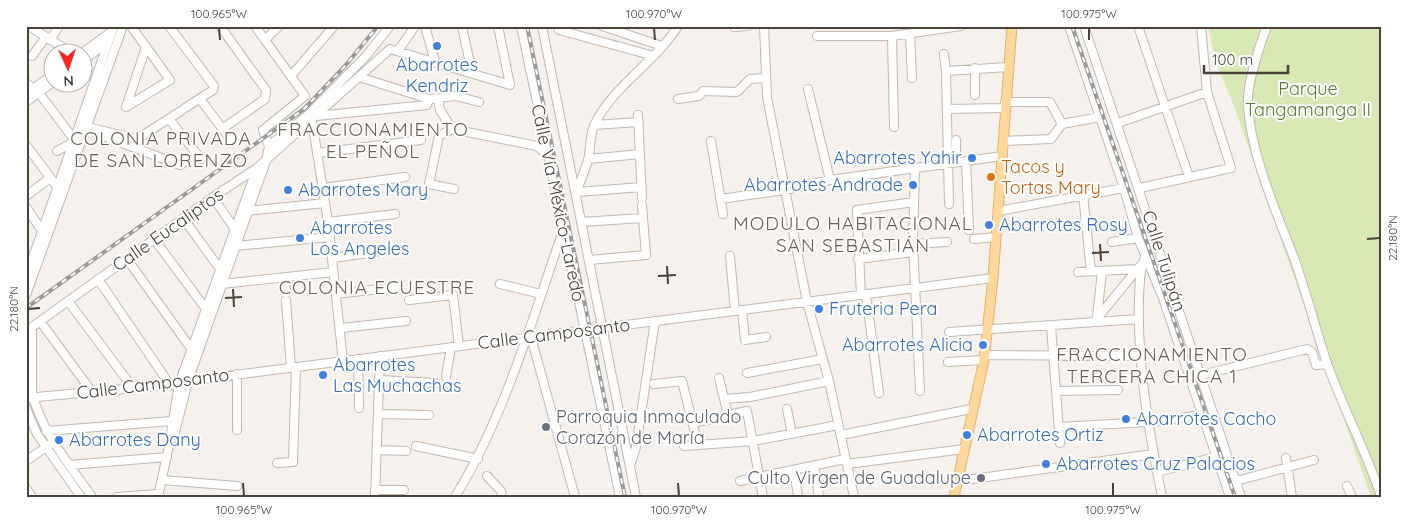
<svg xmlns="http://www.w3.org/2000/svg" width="1407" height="523" font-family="Quicksand,sans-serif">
<rect width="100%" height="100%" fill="#f6f1ec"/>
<path fill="#d8e9b5" d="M1208,26H1381V497H1371L1234,106L1215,60Z"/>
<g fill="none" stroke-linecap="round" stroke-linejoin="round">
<g stroke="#c2b8ae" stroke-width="10">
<path id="minor" d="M29,26L70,52
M169,26L214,86L213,90L185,108
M220,26L266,90L265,99L222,129
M255,26L305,96L263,130L269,146
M425,26L435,62
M462,26L472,73
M521,26L620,497
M542,26L636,497
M602,26L662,46
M764,26L767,97L807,302L829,381L854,497
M1069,26L1124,188L1138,238L1163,298L1230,497
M1084,26L1241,497
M1138,26L1189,177
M1267,26C1260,45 1247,84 1248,103C1250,153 1276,211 1294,258C1307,294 1316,331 1328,366C1344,410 1366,451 1381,496
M734,27L748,26
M559,30L654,56
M910,34L912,78
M817,36H892L961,26
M892,36L894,127
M50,40L59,26
M265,40L279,26
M398,51L415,26
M82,53L111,32
M944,54L946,71L949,204
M32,56L46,37
M82,61L107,43
M946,71L1008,67
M291,76L334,26
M359,77L429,99L456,96L479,102
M26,83L39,93L76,142
M808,89L830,180
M26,94L52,75
M975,95V68
M438,98L440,110L452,129
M200,99L231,140
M678,99L699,96L703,91L737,92L750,79L766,78
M26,102L53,82
M1005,102H1050L1062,124
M126,107L170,80L131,26
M126,107L146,47
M947,109L1005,108
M638,115L642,198
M316,116L427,105L429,99
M169,119L201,159
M312,120L328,222L343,361
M1118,123L1207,92
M594,125L639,122
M91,128L137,139L181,111
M93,128L96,133L180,165L196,153
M956,140V162
M711,141L723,214
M1003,141L1051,139L1062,124L1100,117
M26,145L58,188
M57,151L74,142
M318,153L421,140
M588,159L640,154
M966,161L969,230
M915,168L913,244L920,391
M323,188L405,177
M1140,188L1231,168L1207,92L1201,26
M454,189L429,184L439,136L452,129L537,146L547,155
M577,192L642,187
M576,193C580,182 585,171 588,160C591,149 589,138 594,126C612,86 655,63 678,26
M1083,195L1091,271
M26,196L50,178
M213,197L234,228
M720,199L785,190L830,180L1002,156
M26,207L42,231
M247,211L325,203
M998,211L1124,188
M183,218L220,269
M328,222L395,214
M581,222L643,218
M154,239L206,309
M974,239L996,237
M1112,242L1138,238
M913,244L947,242
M235,246L330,237
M730,256L735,311
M1145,257C1139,270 1140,284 1139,298C1137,365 1149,431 1162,497
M332,258L391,250
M127,259L192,350
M858,259L913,252
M589,260L646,255L642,205
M1078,272L1138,269
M26,277L114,26
M285,277L286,290
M98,279L170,385
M222,284L333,272
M500,284L541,294
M336,294L397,287
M866,294L879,393
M26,295L123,26
M861,295L857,210L914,202
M286,300L291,368
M409,300L453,295L459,346
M68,301L133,388
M742,310L745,340L766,337
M1097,317L1102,271
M40,321L92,392
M1094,322L1140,266
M1051,326L1060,443
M341,328L406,321
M949,332L1139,319
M531,337L575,497
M985,355L1141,356
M26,358C29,416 60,452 92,497
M358,359L359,408
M948,362L984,360
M747,373L823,359
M237,374V430
M1201,375L1307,349L1312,352L1316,365L1327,364
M446,377L451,347
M719,378L728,415
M380,380L436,383
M654,384L682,381L698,445
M1056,391L1118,390
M32,397V327L213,197L257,168L390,49L510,85L498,26
M26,398L179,384L188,381L993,278
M724,399L750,397L829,381
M26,408L37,434L81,497
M787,409L792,434
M379,414L429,415
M693,423L747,411L763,497
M1059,427L1148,422L1202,415
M46,431L172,421
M841,435L971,409
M170,439L179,384L257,168
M416,446L478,459
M684,446L753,441L838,425
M377,450L406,451
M1286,458L1292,497
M26,461L49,445
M277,463L293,462L296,367
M631,463L636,447L655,321
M847,464L964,449
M69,465L167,457
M814,466L819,497
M794,470L798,497
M1157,472L1216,457
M487,476L501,491L502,497
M162,480L237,486
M740,481L845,459
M958,481L1153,454
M1236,481L1314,460
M1347,486L1352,497
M26,488L32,497
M375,490H404
M117,497L158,494
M158,497L170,441L174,436L188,381L266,161L269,146L308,115L367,55L390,26
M375,497L380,356
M455,497C506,414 532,319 564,228"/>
</g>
<g stroke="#e5b16b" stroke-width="11">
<path id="major" d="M954,497L984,360L993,278L1012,26"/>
</g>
<use href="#minor" stroke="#fff" stroke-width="8"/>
<use href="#major" stroke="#fed79c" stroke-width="9"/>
<g stroke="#9a9a9a" stroke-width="4">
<path id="rail" d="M527,26L625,497
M1072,26L1235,497
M26,308L304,109L345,66L378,26"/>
</g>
<use href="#rail" stroke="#fff" stroke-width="2" stroke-dasharray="5.5" stroke-linecap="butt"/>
</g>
<path fill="none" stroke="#4a4139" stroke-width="2" d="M219,28L220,40M654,28L655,40M1089,28V40M1367,239L1380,238M1100,244L1101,261M1092,253L1109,252M667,266L668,284M658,276L676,275M233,289L234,307M225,298L242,297M28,309L40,308M243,483L244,496M678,483L679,496M1113,483V496"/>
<g fill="#3f7fe0" stroke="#fff" stroke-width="2">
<circle cx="437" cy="46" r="5"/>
<circle cx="972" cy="158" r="5"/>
<circle cx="913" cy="185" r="5"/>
<circle cx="288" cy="190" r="5"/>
<circle cx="989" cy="225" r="5"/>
<circle cx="300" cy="238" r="5"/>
<circle cx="819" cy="309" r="5"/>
<circle cx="983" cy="345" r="5"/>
<circle cx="323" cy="375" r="5"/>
<circle cx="1126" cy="419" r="5"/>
<circle cx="967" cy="435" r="5"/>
<circle cx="59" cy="440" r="5"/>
<circle cx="1046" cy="464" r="5"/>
</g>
<circle fill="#e8710a" stroke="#fff" stroke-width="2" cx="991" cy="177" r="5"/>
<g fill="#6b7280" stroke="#fff" stroke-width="2">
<circle cx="546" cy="427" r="5"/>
<circle cx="981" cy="478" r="5"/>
</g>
<g text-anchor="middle" stroke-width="4" stroke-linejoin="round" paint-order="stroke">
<g font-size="18" fill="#366cbe" stroke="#fff" text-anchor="start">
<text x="437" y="71" text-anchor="middle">Abarrotes<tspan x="437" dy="21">Kendriz</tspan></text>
<text x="962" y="164" text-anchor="end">Abarrotes Yahir</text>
<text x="903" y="191" text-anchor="end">Abarrotes Andrade</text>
<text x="298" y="196">Abarrotes Mary</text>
<text x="999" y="231">Abarrotes Rosy</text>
<text x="310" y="234">Abarrotes<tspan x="310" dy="21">Los Angeles</tspan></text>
<text x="829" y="315">Fruteria Pera</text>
<text x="973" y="351" text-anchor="end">Abarrotes Alicia</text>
<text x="333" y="371">Abarrotes<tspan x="333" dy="21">Las Muchachas</tspan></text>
<text x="1136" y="425">Abarrotes Cacho</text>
<text x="977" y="441">Abarrotes Ortiz</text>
<text x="69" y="446">Abarrotes Dany</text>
<text x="1056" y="470">Abarrotes Cruz Palacios</text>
</g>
<g font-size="18" fill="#547e2b" stroke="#fff">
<text x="1308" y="95">Parque<tspan x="1308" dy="21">Tangamanga II</tspan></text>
</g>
<g font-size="18" fill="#c56008" stroke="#fff" text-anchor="start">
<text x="1001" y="173">Tacos y<tspan x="1001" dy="21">Tortas Mary</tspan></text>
</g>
<g font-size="18" fill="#4a4139" stroke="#fff">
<text transform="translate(558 203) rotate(78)" y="6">Calle Vía México-Laredo</text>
<text transform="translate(168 230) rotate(-35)" y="6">Calle Eucaliptos</text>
<text transform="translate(1164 261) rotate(72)" y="6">Calle Tulipán</text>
<text transform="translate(554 334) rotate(-7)" y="6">Calle Camposanto</text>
<text transform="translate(153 384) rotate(-7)" y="6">Calle Camposanto</text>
</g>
<g font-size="18" fill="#5b616d" stroke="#fff" text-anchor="start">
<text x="556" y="423">Parroquia Inmaculado<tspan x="556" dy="21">Corazón de María</tspan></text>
<text x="971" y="484" text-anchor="end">Culto Virgen de Guadalupe</text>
</g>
<g font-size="19" letter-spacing="1" fill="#6d5e50" stroke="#fff">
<text x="373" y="136">FRACCIONAMIENTO<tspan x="373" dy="22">EL PEÑOL</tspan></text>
<text x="161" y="145">COLONIA PRIVADA<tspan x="161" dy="22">DE SAN LORENZO</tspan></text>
<text x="853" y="230">MODULO HABITACIONAL<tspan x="853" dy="22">SAN SEBASTIÁN</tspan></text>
<text x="377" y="294">COLONIA ECUESTRE</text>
<text x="1152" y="361">FRACCIONAMIENTO<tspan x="1152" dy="22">TERCERA CHICA 1</tspan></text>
</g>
</g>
<rect width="1407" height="523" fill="none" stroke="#ffffff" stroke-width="55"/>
<g transform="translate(68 68) rotate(177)"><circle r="24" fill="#ffffff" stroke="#b7b3b0"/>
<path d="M0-4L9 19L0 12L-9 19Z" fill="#fa251e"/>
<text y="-8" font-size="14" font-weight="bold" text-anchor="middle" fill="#4a4139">N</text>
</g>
<path d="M1204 65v8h84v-8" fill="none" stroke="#4a4139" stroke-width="2.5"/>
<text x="1212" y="65" font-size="15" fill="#4a4139" stroke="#ffffff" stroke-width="4" paint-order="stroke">100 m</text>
<rect x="28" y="28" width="1352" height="468" fill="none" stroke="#4a4139" stroke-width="2"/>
<g font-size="12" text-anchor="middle" fill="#4a4139">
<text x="219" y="18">100.965°W</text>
<text x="654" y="18">100.970°W</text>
<text x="1089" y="18">100.975°W</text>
<text transform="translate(1393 238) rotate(-90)" y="4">22.180°N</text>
<text transform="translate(14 309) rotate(-90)" y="4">22.180°N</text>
<text x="244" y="514">100.965°W</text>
<text x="679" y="514">100.970°W</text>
<text x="1113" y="514">100.975°W</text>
</g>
</svg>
